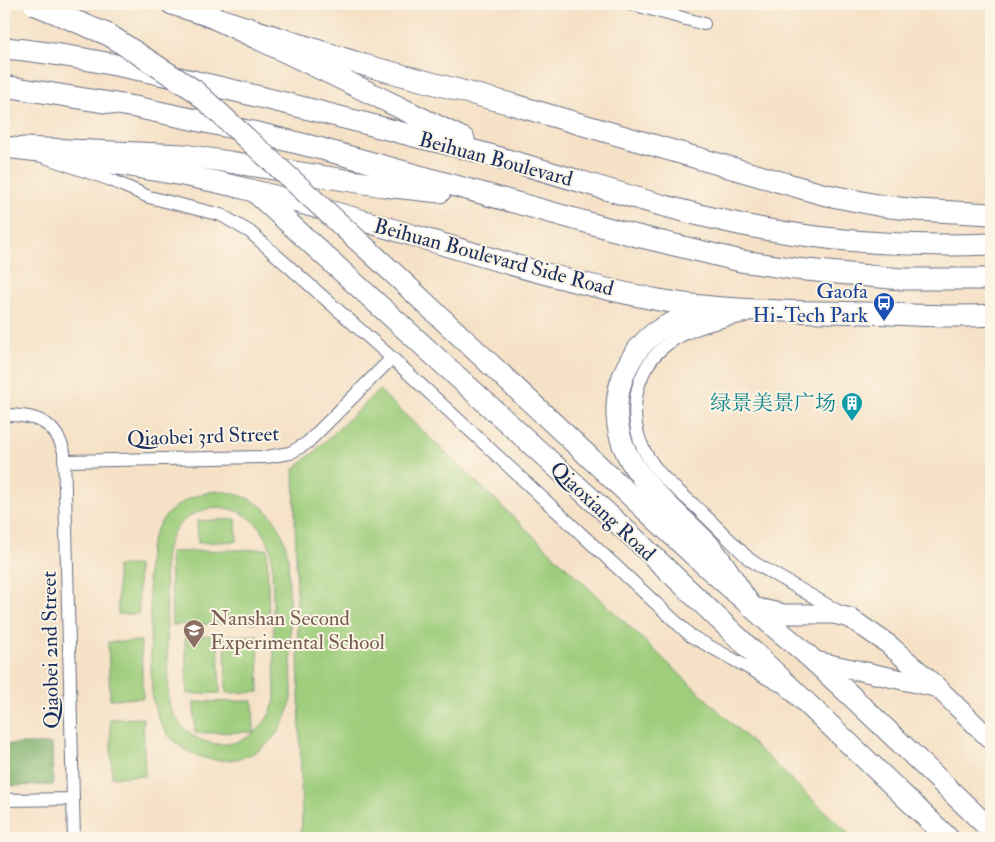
<svg xmlns="http://www.w3.org/2000/svg" width="995" height="842" font-family="'IM FELL Double Pica','Noto Serif SC',serif">
<rect width="100%" height="100%" fill="#fcf5e5"/>
<filter id="ink" filterUnits="userSpaceOnUse"><feTurbulence type="fractalNoise" baseFrequency=".02" numOctaves="2"/><feDisplacementMap in="SourceGraphic" scale="10" xChannelSelector="R" yChannelSelector="G"/><feConvolveMatrix kernelMatrix="1 2 1 2 8 2 1 2 1" color-interpolation-filters="sRGB"/></filter>
<filter id="wash" filterUnits="userSpaceOnUse"><feTurbulence type="fractalNoise" baseFrequency=".0096" numOctaves="4" result="noise"/><feDisplacementMap in="SourceGraphic" scale="20" xChannelSelector="R" yChannelSelector="G"/><feGaussianBlur stdDeviation="1.12" result="paint"/><feColorMatrix in="noise" values="0 0 0 0 0 0 0 0 0 0 0 0 0 0 0 0 0 1.4 0 .05"/><feComposite in="paint" operator="in"/></filter>
<g filter="url(#wash)">
<rect width="100%" height="100%" fill="#f5e1c6"/>
<path fill="#9ecd7c" stroke="#5c7e6d" fill-rule="evenodd" d="M379,390L853,838H298L302,825L294,469L312,454Z
M217,491C258,494 283,517 288,558L292,690C286,781 164,785 152,694C151,666 150,638 150,610C149,590 146,568 150,549C156,515 184,495 217,491ZM217,507C248,509 269,529 272,559L275,700C259,757 188,760 169,703L165,562C167,530 185,512 217,507Z
M236,519L237,541L198,543L197,521Z
M267,549L269,622L172,625L170,552Z
M138,565L139,614H118L117,566Z
M218,635L220,693L187,694L185,636Z
M258,635L259,692L226,693L225,636Z
M141,641L143,698L110,699L108,642Z
M253,701L254,732L195,733L194,702Z
M143,718L145,776L112,777L110,719Z"/>
<path fill="#7eb06c" stroke="#4c7065" d="M4,744H52L53,785L4,786Z"/>
</g>
<g filter="url(#ink)">
<g fill="none" stroke-linecap="round" stroke-linejoin="round">
<g stroke="#676d82" stroke-width="14">
<path id="minor" d="M632,4L704,24
M39,155L111,180L149,197L221,215L250,232L392,358L691,636L779,685
M745,316C695,325 644,341 636,398C633,421 637,441 650,460C661,478 679,491 695,506C713,523 731,541 749,559L758,565L843,614
M4,415C34,415 55,420 64,452L74,838
M65,461L266,457L290,453L307,443L392,358
M4,800L73,799"/>
</g>
<g stroke="#676d82" stroke-width="21">
<path id="secondary" d="M752,607L785,614H834L850,618L888,644L937,687L991,740
M815,661L935,687"/>
</g>
<g stroke="#676d82" stroke-width="23">
<path id="primary" d="M172,4L364,65L511,104L822,194L882,206L917,210L991,214
M4,147L40,151
M75,157C134,167 193,175 250,190C387,223 520,274 659,300C727,312 795,311 864,313C906,314 950,318 991,315
M256,193L633,537L948,838
M713,314C699,315 685,317 672,323C623,344 603,407 627,454C645,490 678,513 705,541C719,555 729,573 740,590C744,596 748,603 753,608C773,627 796,644 816,663C875,718 933,774 991,830"/>
</g>
<g stroke="#676d82" stroke-width="23">
<path id="trunk" d="M205,14C292,54 378,97 464,139
M4,48C62,53 121,66 179,78C257,95 333,115 410,135C442,143 473,150 504,159C590,183 675,213 764,229C838,242 916,247 991,244
M4,86L135,107L257,133L322,149L629,234L741,261L796,269L901,279H991
M23,148L184,155L384,186L440,192
M390,270L698,559L752,607"/>
</g>
<use href="#minor" stroke="#fff" stroke-width="12"/>
<use href="#secondary" stroke="#fff" stroke-width="19"/>
<use href="#primary" stroke="#fff" stroke-width="21"/>
<use href="#trunk" stroke="#fff" stroke-width="21"/>
<g stroke="#676d82" stroke-width="23" stroke-linecap="butt">
<path id="trunk-bridge" d="M34,4L109,35L194,90L390,270"/>
</g>
<use href="#trunk-bridge" stroke="#fff" stroke-width="21"/>
</g>
</g>
<defs>
<g id="bus-pin" transform="scale(1.125)"><path d="M0 17L-7.5 6A9.5 9.5 0 1 1 7.5 6Z" fill="#1a4fb4" stroke="#fcf5e5"/><path d="M-5-6H5V4H4V6H2V4H-2V6H-4V4H-5ZM-3.5-4V0h7V-4ZM-3.5 1.2v1.5H-2V1.2ZM2 1.2v1.5H3.5V1.2Z" fill="#fff"/></g>
<g id="building-pin" transform="scale(1.125)"><path d="M0 17L-7.5 6A9.5 9.5 0 1 1 7.5 6Z" fill="#0f9aa8" stroke="#fcf5e5"/><path d="M-4-6H4V6H1V3H-1V6H-4ZM-2.5-4.3h1.7v1.8h-1.7ZM.8-4.3h1.7v1.8H.8ZM-2.5-1h1.7V.8h-1.7ZM.8-1h1.7V.8H.8Z" fill="#fff"/></g>
<g id="school-pin" transform="scale(1.125)"><path d="M0 17L-7.5 6A9.5 9.5 0 1 1 7.5 6Z" fill="#8d6e63" stroke="#fcf5e5"/><path d="M0-5L7-2L0 1L-7-2ZM-4 1L0 2.5L4 1V4Q0 6-4 4Z" fill="#fff"/></g>
</defs>
<g fill-rule="evenodd">
<use href="#bus-pin" x="884" y="303"/>
<use href="#building-pin" x="852" y="403"/>
<use href="#school-pin" x="194" y="630"/>
</g>
<g text-anchor="middle" stroke-width="4" stroke-linejoin="round" paint-order="stroke">
<g font-size="21" fill="#1b2f5e" stroke="#fcf5e5">
<text transform="translate(496 159) rotate(15)" y="7">Beihuan Boulevard</text>
<text transform="translate(494 257) rotate(15)" y="7">Beihuan Boulevard Side Road</text>
<text transform="translate(203 436) rotate(-2)" y="7">Qiaobei 3rd Street</text>
<text transform="translate(603 511) rotate(43)" y="7">Qiaoxiang Road</text>
<text transform="translate(50 650) rotate(-91)" y="7">Qiaobei 2nd Street</text>
</g>
<g font-size="21" fill="#164399" stroke="#fcf5e5" text-anchor="end">
<text x="868" y="298">Gaofa<tspan x="868" dy="24">Hi-Tech Park</tspan></text>
</g>
<g font-size="21" fill="#0d838f" stroke="#fcf5e5" text-anchor="end">
<text x="836" y="410">绿景美景广场</text>
</g>
<g font-size="21" fill="#785e54" stroke="#fcf5e5" text-anchor="start">
<text x="210" y="625">Nanshan Second<tspan x="210" dy="24">Experimental School</tspan></text>
</g>
</g>
<rect width="995" height="842" fill="none" stroke="#fcf5e5" stroke-width="20"/>
</svg>
